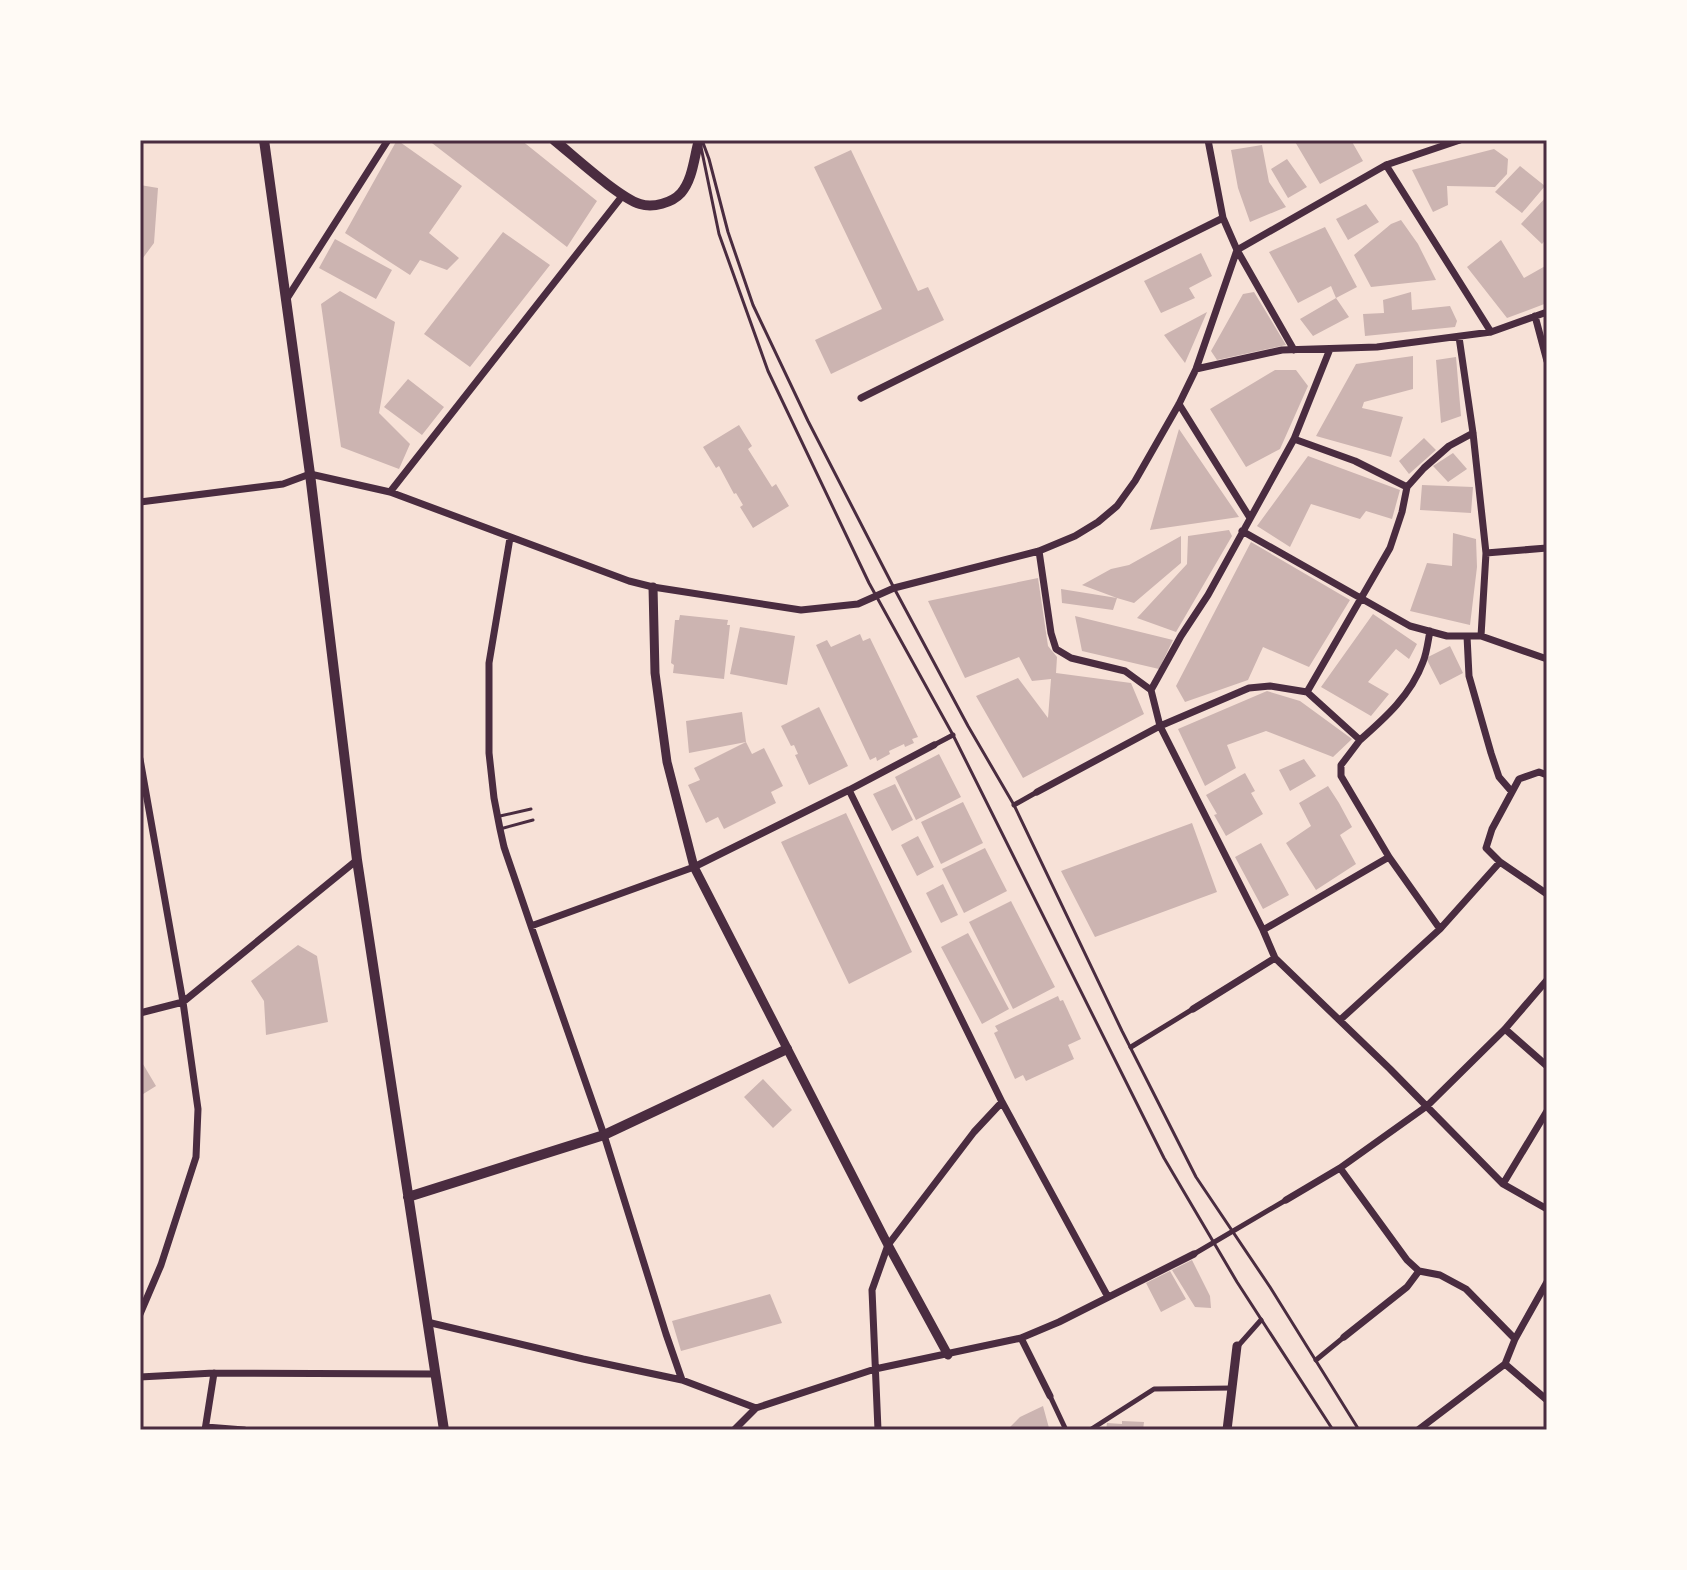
<svg xmlns="http://www.w3.org/2000/svg" width="1687" height="1570" font-family="'Work Sans',sans-serif">
<rect width="100%" height="100%" fill="#f7e1d7"/>
<path fill="#ccb4b1" d="M397,140L462,186L429,233L459,258L447,270L420,260L410,275L345,233Z
M428,140H521L597,201L567,247Z
M1294,140H1351L1363,161L1320,184Z
M1262,145L1269,182L1286,207L1250,222L1238,188L1231,150Z
M1494,149L1508,159L1507,174L1495,187L1447,186L1448,205L1433,212L1412,170Z
M851,150L918,291L928,287L944,320L831,374L815,340L882,309L814,167Z
M1287,159L1307,187L1288,198L1271,169Z
M1520,166L1545,186L1522,213L1495,192Z
M140,185L158,188L154,243L140,262Z
M1547,196V238L1542,244L1521,224Z
M1366,204L1379,222L1348,240L1336,219Z
M1401,220L1418,244L1436,280L1371,287L1354,255L1391,224Z
M1325,227L1357,287L1336,298L1331,286L1298,303L1269,252Z
M503,232L550,265L470,367L424,334Z
M335,239L392,270L376,299L319,268Z
M1501,240L1524,278L1547,265V303L1507,318L1467,267Z
M1201,253L1212,276L1189,288L1195,298L1161,313L1144,281Z
M340,291L395,322L379,413L410,444L399,469L341,447L321,304Z
M1254,292L1286,345L1217,360L1211,351L1243,294Z
M1411,292L1412,310L1450,306L1457,321L1455,327L1365,336L1363,314L1384,313L1383,300Z
M1336,298L1349,317L1313,336L1300,319Z
M1207,312L1185,363L1164,335Z
M1413,356V389L1364,402L1362,408L1403,417L1391,457L1316,436L1356,364Z
M1456,357L1461,416L1441,423L1436,360Z
M1275,370H1296L1308,386L1280,449L1246,467L1210,409Z
M408,379L444,407L422,435L384,407Z
M739,425L752,446L748,449L772,487L776,484L789,506L753,528L740,507L743,505L736,493L734,494L719,466L716,468L703,447Z
M1179,429L1239,517L1150,530Z
M1424,438L1436,450L1409,474L1399,461Z
M1453,453L1467,469L1448,482L1433,466Z
M1308,456L1400,490L1392,519L1366,511L1360,519L1311,504L1290,547L1257,526Z
M1422,485L1473,487L1471,513L1420,510Z
M1229,530L1232,536L1176,632L1137,618L1187,564L1188,536Z
M1453,533L1476,539L1477,567L1470,625L1410,611L1427,563L1452,566Z
M1181,536V563L1134,603L1117,598L1113,610L1062,603L1061,589L1117,598L1082,585L1111,569L1129,565Z
M1251,542L1350,600L1309,667L1263,647L1248,680L1185,702L1176,686Z
M1038,578L1048,646L1057,657L1056,673L1131,683L1144,714L1023,778L976,696L1018,678L1048,718L1051,679L1032,681L1019,657L965,678L928,601Z
M1373,614L1417,644L1409,659L1396,649L1368,682L1389,694L1371,716L1321,687Z
M680,615L728,620L727,625H730L724,679L673,673L674,665L671,663L675,620H679Z
M1075,616L1173,640L1159,669L1082,651Z
M740,627L795,636L787,685L730,674Z
M860,634L863,641L870,638L918,737L912,739L914,743L905,747L904,744L889,751L890,754L877,761L876,757L870,760L816,645L827,640L831,647Z
M1450,646L1463,673L1440,685L1426,658Z
M1267,691L1300,701L1352,739L1333,757L1266,731L1227,745L1236,768L1205,786L1178,729Z
M819,707L848,766L809,785L795,755L798,754L794,745L791,746L781,726Z
M742,712L746,742L689,753L686,721Z
M746,742L752,754L764,748L783,786L771,792L776,803L724,829L718,817L706,823L688,785L700,780L694,768Z
M939,754L961,797L916,820L895,777Z
M1304,759L1316,776L1290,791L1279,770Z
M1245,773L1255,791L1251,793L1263,814L1226,836L1214,815L1217,814L1206,795Z
M895,784L913,820L892,831L873,794Z
M1328,786L1339,803L1352,827L1340,835L1356,864L1316,890L1286,843L1311,826L1299,803Z
M963,802L983,843L941,864L921,822Z
M846,813L912,952L849,984L781,842Z
M1192,823L1217,892L1095,937L1061,871Z
M918,836L934,867L917,876L901,845Z
M1261,843L1289,895L1263,909L1235,857Z
M985,848L1007,891L964,913L942,869Z
M943,884L958,915L941,923L926,893Z
M1011,901L1055,987L1013,1009L969,922Z
M968,933L1009,1009L982,1024L941,947Z
M298,945L317,956L328,1022L266,1035L264,1001L251,981Z
M1058,996L1060,1001L1063,1000L1081,1039L1068,1045L1074,1059L1026,1081L1023,1075L1015,1079L994,1033L998,1031L995,1026Z
M140,1059L156,1086L140,1096Z
M763,1079L792,1110L773,1128L744,1097Z
M1192,1260L1210,1296L1211,1308L1195,1307L1172,1270Z
M1170,1271L1186,1299L1161,1312L1146,1283Z
M770,1294L782,1323L681,1351L672,1321Z
M1043,1406L1049,1428L1040,1430H1007L1020,1417Z
M1122,1421L1144,1422L1143,1430H1106L1107,1423L1122,1424Z"/>
<g fill="none" stroke-linecap="round" stroke-linejoin="round">
<path stroke="#4a2c40" stroke-width="3" d="M702,140L709,159L728,232L753,305L808,421L894,588L968,726L1014,805L1122,1031L1196,1177L1270,1287L1359,1430
M701,147L719,234L768,371L869,583L953,735L1164,1158L1237,1282L1333,1430
M500,816L531,809
M500,829L533,820"/>
<path stroke="#4a2c40" stroke-width="5" d="M934,745L953,735
M1014,805L1037,792
M1131,1047L1193,1009
M1194,1254L1286,1200
M1238,1346L1261,1320
M1316,1360L1344,1337
M1050,1396L1066,1430
M1090,1430L1154,1389L1232,1388"/>
<path stroke="#4a2c40" stroke-width="7" d="M1208,140L1223,218L1237,250L1294,350
M1386,165L1491,332
M1237,250L1386,165L1460,140
M286,300L388,140
M1535,316L1547,361
M1459,337L1473,433L1486,553L1481,636
M1196,369L1282,350L1377,347L1491,332L1547,312
M861,398L1223,218
M1179,404L1250,518
M1294,439L1355,461L1407,487
M390,492L623,195
M140,502L283,484L310,474L390,492L629,581L653,587L801,610L858,604L894,588L1039,551L1075,536L1098,522L1117,506L1135,481L1179,404L1196,369L1237,250
M1242,531L1410,626L1447,636H1481L1547,659
M510,538L489,663V753L494,798L500,829L504,847L531,926L604,1135L666,1334L682,1380
M1039,551L1051,633L1056,649L1071,658L1125,671L1151,690L1160,726L1263,930L1275,958L1390,1069L1503,1184L1547,1209
M1486,553L1547,548
M1467,636L1469,676L1491,753L1499,777L1512,792
M1151,690L1181,636L1208,595L1294,439L1330,349
M1307,692L1390,548L1402,512L1407,487L1424,468L1449,446L1473,433
M1360,740L1341,765V776L1389,857L1440,929
M140,759L183,1002L198,1109L196,1157L161,1265L140,1314
M1547,775L1539,772L1519,779L1492,829L1486,848L1500,862L1547,894
M849,790L1002,1102L1108,1297
M1037,792L1160,726L1249,688L1270,686L1307,692L1360,740C1385,718 1411,695 1423,662C1427,652 1428,641 1430,631
M531,926L694,867L849,790L934,745
M1263,930L1389,857
M1193,1009L1275,958
M140,1013L183,1002L357,860
M1340,1020L1440,929L1500,862
M1505,1029L1547,1066
M1340,1168L1407,1260L1419,1271L1440,1275L1466,1289L1515,1339
M1503,1184L1547,1111
M1286,1200L1340,1168L1427,1106L1505,1029L1547,980
M427,1322L583,1359L682,1380L756,1408
M1344,1337L1407,1287L1419,1271
M1021,1338L1050,1396
M1505,1364L1547,1400
M140,1377L214,1373L435,1374
M206,1427L244,1430
M205,1430L214,1373
M734,1430L756,1408L875,1369L1021,1338L1059,1322L1194,1254
M878,1430L872,1290L888,1245L974,1132L1002,1102
M1418,1430L1505,1364L1515,1339L1547,1282"/>
<path stroke="#4a2c40" stroke-width="9" d="M653,587L655,673L667,762L694,867L888,1245L948,1355
M1227,1430L1237,1346"/>
<path stroke="#4a2c40" stroke-width="10" d="M264,140L310,474L357,860L444,1430
M554,140C574,156 618,197 640,204C653,208 672,203 681,193C693,179 694,157 699,140
M408,1197L604,1135L787,1049"/>
</g>
<rect width="1687" height="1570" fill="none" stroke="#fffaf5" stroke-width="284"/>
<rect x="142" y="142" width="1403" height="1286" fill="none" stroke="#4a2c40" stroke-width="3"/>
</svg>
